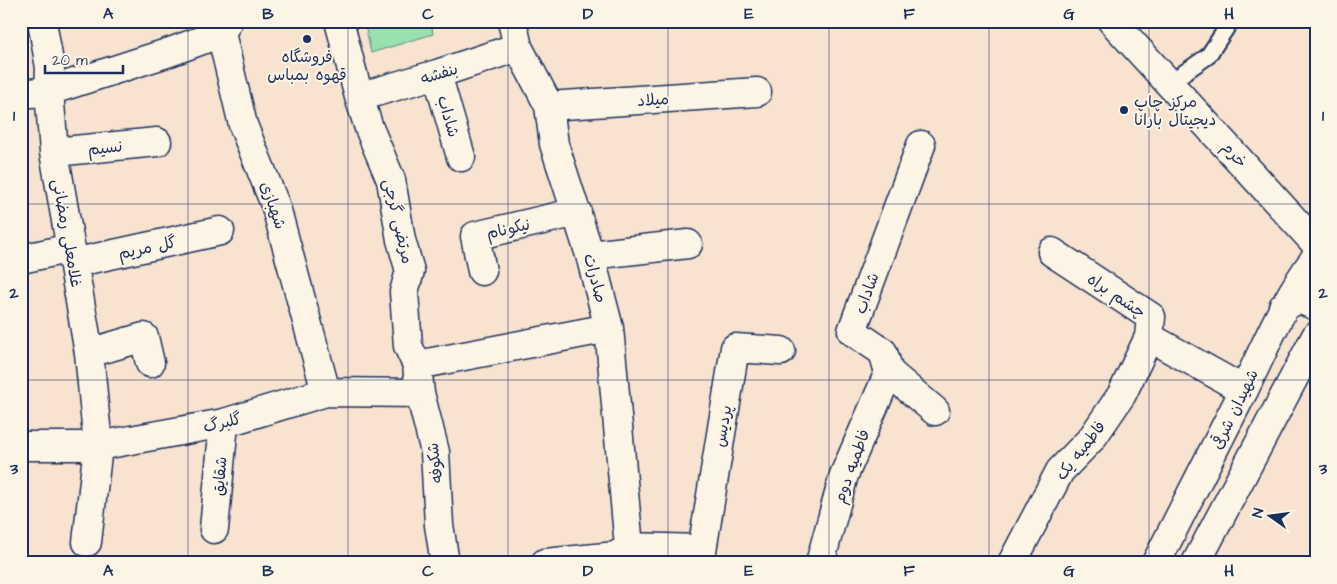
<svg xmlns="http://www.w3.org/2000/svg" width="1337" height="584" font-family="'Architects Daughter','Playpen Sans Arabic',sans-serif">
<rect width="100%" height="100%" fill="#f7e3cf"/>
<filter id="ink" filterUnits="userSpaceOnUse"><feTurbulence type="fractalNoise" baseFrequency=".02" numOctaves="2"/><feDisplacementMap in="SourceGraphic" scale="10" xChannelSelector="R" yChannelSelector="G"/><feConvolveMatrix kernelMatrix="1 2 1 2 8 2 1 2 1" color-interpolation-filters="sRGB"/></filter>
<g filter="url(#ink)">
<path fill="#98e0af" stroke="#5a8886" d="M364,21H431L433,34L371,53Z"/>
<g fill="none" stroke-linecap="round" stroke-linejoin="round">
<g stroke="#1b2f5e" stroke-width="19">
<path id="lane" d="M1169,83L1208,56L1231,21"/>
</g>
<g stroke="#1b2f5e" stroke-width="31">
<path id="street" d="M42,21L50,68L49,91L54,152L89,353L98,446L87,542
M228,21L221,33L243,125L276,207L326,392
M339,21L359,97L369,128L391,180L401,240L410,271L404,292L408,346L417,365L420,393L435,452L439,525L445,563
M512,21L518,47L549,106L554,144L590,255L609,328L629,547
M437,74L461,157
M21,94L49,91L170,52L221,33
M359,97L437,74L518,47
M549,106L757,92
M921,145L852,331L883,352L889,372L935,411
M54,152L157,142
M1052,252L1151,317L1149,337L1244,390
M590,255L688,244
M21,259L71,248
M73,263L220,231
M482,271L475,236L577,212
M89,353L144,337L150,363
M417,365L609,328
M21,446H98L224,423L326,392L420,393
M214,529L224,423
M545,563L616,556L629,547L701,549
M700,563L735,348L781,351
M820,563L844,475L889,372
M1012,563L1060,471L1092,438L1122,394L1149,337"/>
</g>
<g stroke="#1b2f5e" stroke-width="31">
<path id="secondary" d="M1112,21L1316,244
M1283,307L1299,299L1316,306
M1156,563C1185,505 1215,448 1244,390C1266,345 1285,298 1316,257
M1196,563L1316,336"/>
</g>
<use href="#lane" stroke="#fcf5e5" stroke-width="15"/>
<use href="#street" stroke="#fcf5e5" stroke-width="28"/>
<use href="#secondary" stroke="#fcf5e5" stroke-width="28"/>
</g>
</g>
<path fill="none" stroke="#1b2f5e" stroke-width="1" stroke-opacity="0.55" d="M188,21V563M348,21V563M508,21V563M668,21V563M829,21V563M989,21V563M1149,21V563M21,204H1316M21,380H1316"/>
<g fill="#1b2f5e" stroke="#fcf5e5" stroke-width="2">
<circle cx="307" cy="39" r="5"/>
<circle cx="1124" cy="110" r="5"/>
</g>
<g text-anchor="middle" stroke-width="4" stroke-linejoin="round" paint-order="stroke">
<g font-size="16" fill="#1b2f5e" stroke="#fcf5e5">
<text x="307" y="62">فروشگاه<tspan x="307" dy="18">قهوه بمباس</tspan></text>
<text x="1134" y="107" text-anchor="start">مرکز چاپ<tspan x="1134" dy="18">دیجیتال بارانا</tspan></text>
</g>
<g font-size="16" fill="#1b2f5e" stroke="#fcf5e5">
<text transform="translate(439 73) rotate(-17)" y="6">بنفشه</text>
<text transform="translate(653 99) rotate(-4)" y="6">میلاد</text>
<text transform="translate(449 116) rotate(74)" y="6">شاداب</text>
<text transform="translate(105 147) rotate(-6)" y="6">نسیم</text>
<text transform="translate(1235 154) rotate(48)" y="6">خرم</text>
<text transform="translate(274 205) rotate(71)" y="6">شهبازی</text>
<text transform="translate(399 221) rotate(77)" y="6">مرتضی گرجی</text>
<text transform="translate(508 228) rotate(-13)" y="6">نیکونام</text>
<text transform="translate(68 233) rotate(80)" y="6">غلامعلی رمضانی</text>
<text transform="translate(147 247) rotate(-12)" y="6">گل مریم</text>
<text transform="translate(596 278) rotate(75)" y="6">صادرات</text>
<text transform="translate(866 293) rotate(-70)" y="6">شاداب</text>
<text transform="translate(1117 295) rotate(34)" y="6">چشم براه</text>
<text transform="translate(1234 409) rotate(-64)" y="6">شهیدان شرقی</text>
<text transform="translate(222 422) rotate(-13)" y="6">گلبرگ</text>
<text transform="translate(722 426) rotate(-80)" y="6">پردیس</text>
<text transform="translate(1080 450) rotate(-52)" y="6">فاطمیه یک</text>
<text transform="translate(434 463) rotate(-97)" y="6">شکوفه</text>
<text transform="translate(851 466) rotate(-70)" y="6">فاطمیه دوم</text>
<text transform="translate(219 476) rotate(-85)" y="6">شقایق</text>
</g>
</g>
<rect width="1337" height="584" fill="none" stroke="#fcf5e5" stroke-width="55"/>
<g transform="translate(1270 516) rotate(284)" stroke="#fcf5e5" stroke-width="4" paint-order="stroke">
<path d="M0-4L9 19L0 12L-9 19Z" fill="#1b2f5e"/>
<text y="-8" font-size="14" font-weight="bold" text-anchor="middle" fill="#1b2f5e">N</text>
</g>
<path d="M45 65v8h78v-8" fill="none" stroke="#1b2f5e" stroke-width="2.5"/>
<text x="52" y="65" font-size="15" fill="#1b2f5e" stroke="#fcf5e5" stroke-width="4" paint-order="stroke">20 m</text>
<rect x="28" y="28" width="1282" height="528" fill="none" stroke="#1b2f5e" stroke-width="2"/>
<g font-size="16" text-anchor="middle" font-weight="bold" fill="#1b2f5e">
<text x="108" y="19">A</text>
<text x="268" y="19">B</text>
<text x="428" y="19">C</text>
<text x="588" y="19">D</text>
<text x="749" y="19">E</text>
<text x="909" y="19">F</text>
<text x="1069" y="19">G</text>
<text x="1229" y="19">H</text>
<text x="14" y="121">1</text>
<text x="1323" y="121">1</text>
<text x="14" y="298">2</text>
<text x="1323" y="298">2</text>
<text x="14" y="474">3</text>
<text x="1323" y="474">3</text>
<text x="108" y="576">A</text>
<text x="268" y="576">B</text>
<text x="428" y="576">C</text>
<text x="588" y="576">D</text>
<text x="749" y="576">E</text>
<text x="909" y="576">F</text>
<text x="1069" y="576">G</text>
<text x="1229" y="576">H</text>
</g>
</svg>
